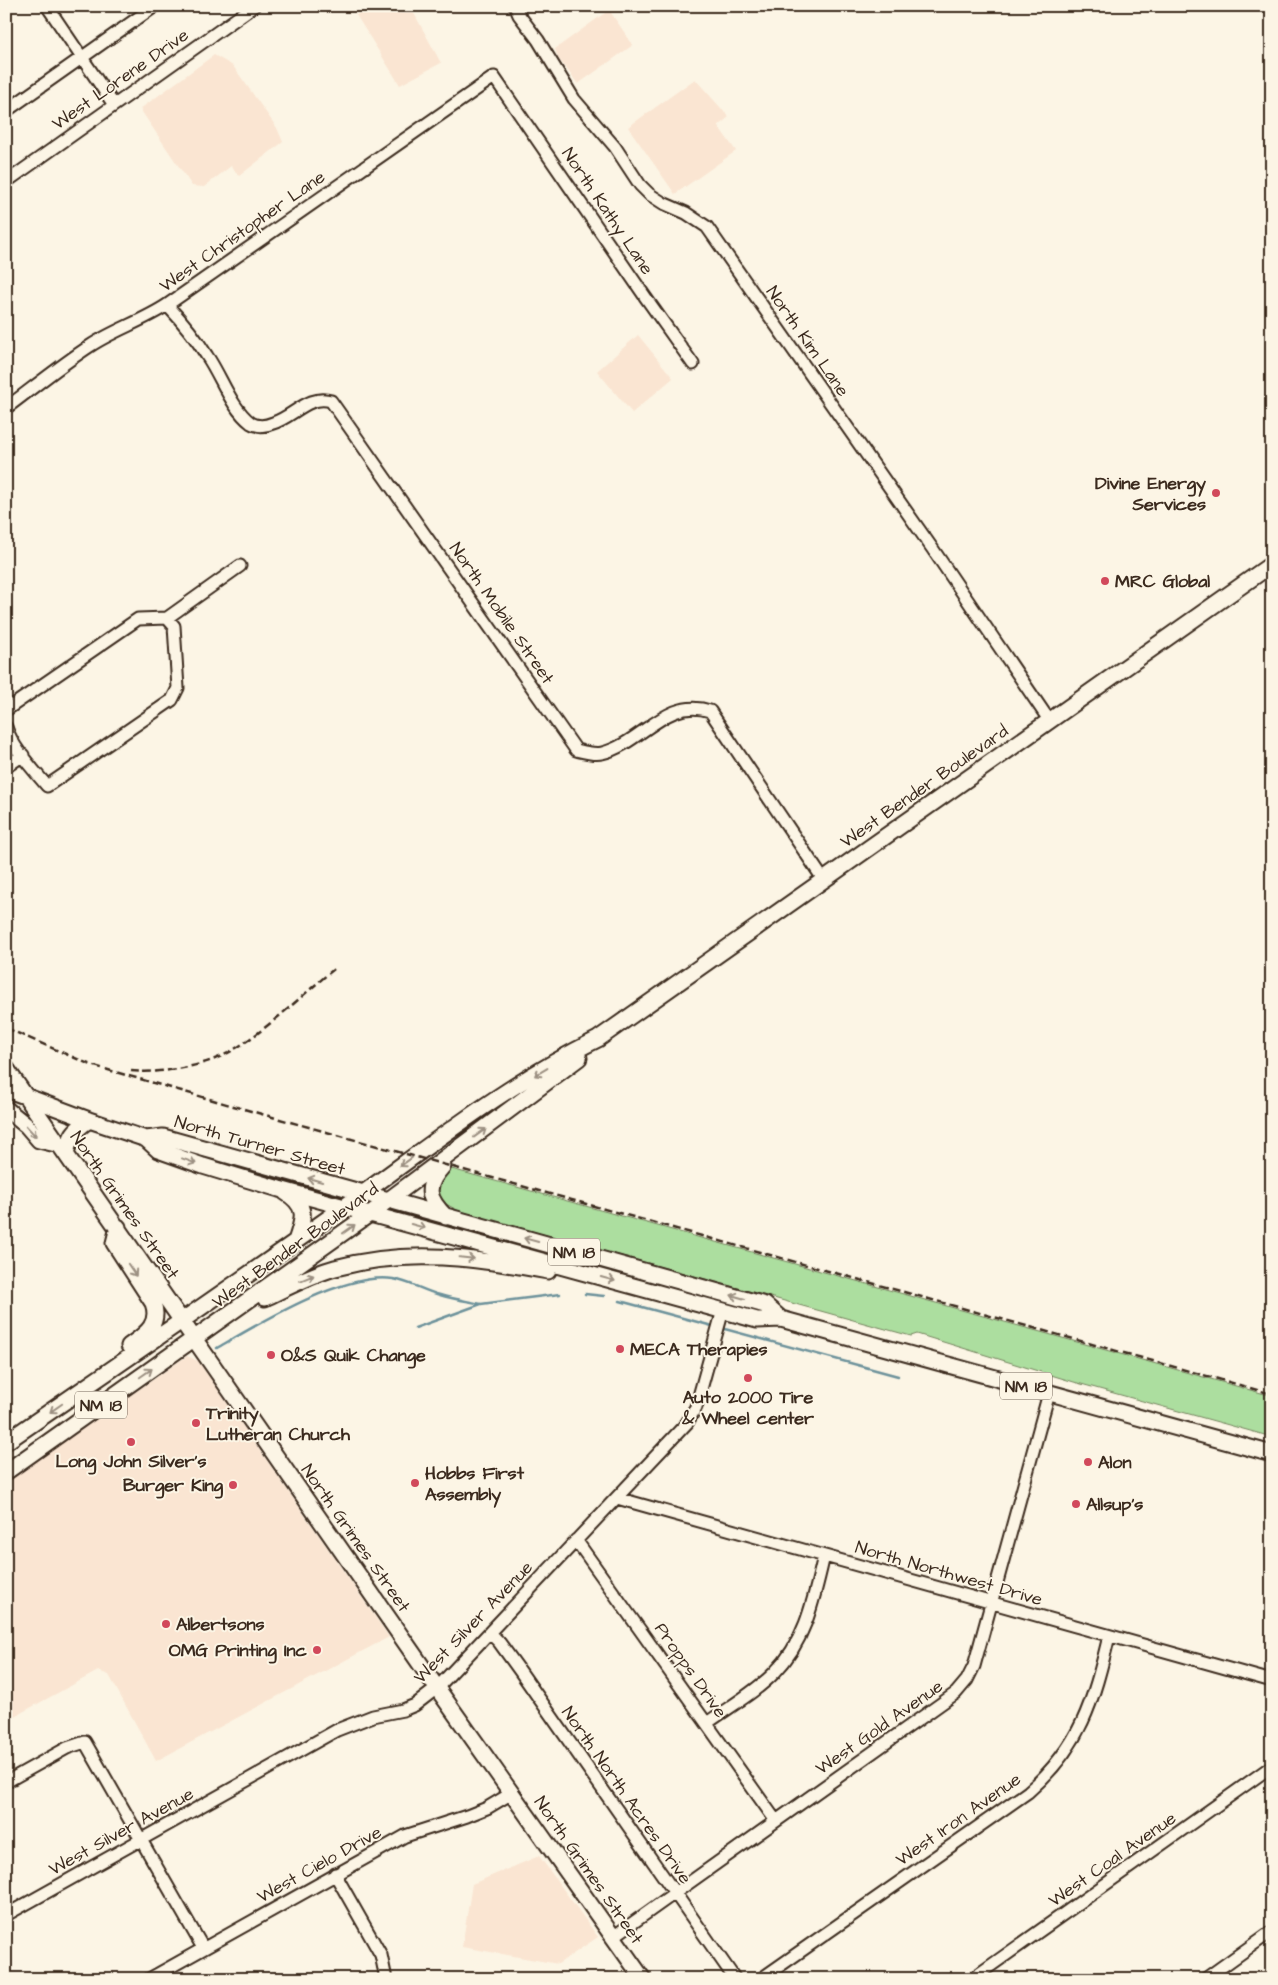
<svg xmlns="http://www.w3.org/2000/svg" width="1278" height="1985" font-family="'Architects Daughter',sans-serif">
<rect width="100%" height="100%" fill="#fcf5e5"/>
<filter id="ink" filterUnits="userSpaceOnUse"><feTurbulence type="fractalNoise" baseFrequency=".02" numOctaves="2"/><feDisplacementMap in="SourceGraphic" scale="10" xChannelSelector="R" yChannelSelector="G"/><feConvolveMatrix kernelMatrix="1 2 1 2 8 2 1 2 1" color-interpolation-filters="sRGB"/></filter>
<g filter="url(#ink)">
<path fill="#fae5d2" d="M369,6H410L441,63L400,85L356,15Z
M609,10L633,45L578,84L558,58L555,49Z
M214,55L233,66L277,128L283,142L239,176L231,166L204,187L192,186L140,109Z
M695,79L729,117L718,126L736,151L675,194L628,127Z
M638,335L673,378L632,413L597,371Z
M187,1356L198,1361L389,1637L156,1761L109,1675L98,1671L6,1721V1482Z
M539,1856L598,1937L558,1964L462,1947L472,1884Z"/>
<path fill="#acde9f" stroke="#74845e" d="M448,1168L1272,1396V1437L1074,1382L917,1334L911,1336L459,1211L444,1203L437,1196V1176Z"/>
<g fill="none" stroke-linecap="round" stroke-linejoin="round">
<path stroke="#6d929b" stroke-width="2.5" d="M585,1294L604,1296
M620,1301L716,1327
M415,1328L481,1304L560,1294
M721,1328L898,1376
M217,1348C260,1323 343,1272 393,1279C408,1281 424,1291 440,1295C453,1299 467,1301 481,1304"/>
<g stroke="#3b2a1e" stroke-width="15">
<path id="minor" d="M47,6L114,105
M515,6L519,15L538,40L574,99L615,147L640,185L649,194L663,203L686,213L707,227L932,548L1049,720
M6,111L155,6
M6,182L254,6
M167,305C182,321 196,338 207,356C221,376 231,408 251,423C258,427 266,426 273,423C293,417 309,394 331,401L576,750C584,752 594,755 602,753C641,744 667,696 710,711L823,879
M6,408C34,387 61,365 90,346C114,330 143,321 167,305L494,77L646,298L693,364
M6,710L138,619L167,618L240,566
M6,727C13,749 33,769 47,786L172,700L178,688L174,626L167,618
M6,767L23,755
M617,1498L1272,1681
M576,1540L776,1821
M490,1633L499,1642L520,1671L735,1979
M707,1723C729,1707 756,1692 775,1672C806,1641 814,1597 824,1556
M6,1782L67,1748L85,1742L203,1948
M335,1874L381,1955L386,1979
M6,1915L337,1730L373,1716L403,1710L415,1705L437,1688L687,1423L696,1407L723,1310
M613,1937L956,1693L967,1680L974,1666L1049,1393
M149,1979L405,1836L467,1816L487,1808L512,1793
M761,1979L1028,1792C1081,1746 1093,1702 1109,1636
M972,1979L1272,1766
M1205,1979L1272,1931"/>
</g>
<g stroke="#3b2a1e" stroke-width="19">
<path id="major" d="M6,1068L437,1688L643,1979
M6,1089L89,1120L146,1139L163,1137L765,1305L781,1319
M6,1109L27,1126L39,1140L60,1145
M146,1139L158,1150L203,1166L279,1189L757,1320L781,1319L1272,1454
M66,1153C71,1135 73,1131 89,1120
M443,1166C424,1187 427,1198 446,1217
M285,1192C308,1206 304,1218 296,1241
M118,1227L114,1243L153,1303C161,1325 144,1335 129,1346
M265,1298C288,1287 310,1275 335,1268C409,1248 475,1258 548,1271
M6,1442C119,1364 232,1287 344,1207C427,1148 506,1084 598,1039L1272,564
M6,1472L371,1213L579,1058"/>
</g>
<use href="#minor" stroke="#fcf5e5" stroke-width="11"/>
<use href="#major" stroke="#fcf5e5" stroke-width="15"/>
<path stroke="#3b2a1e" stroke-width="2.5" stroke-dasharray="8 4" stroke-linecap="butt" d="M6,1028L91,1065L258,1113L1272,1394
M131,1071C160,1074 202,1067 228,1053C266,1031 300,997 334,969"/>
</g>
<defs><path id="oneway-shaft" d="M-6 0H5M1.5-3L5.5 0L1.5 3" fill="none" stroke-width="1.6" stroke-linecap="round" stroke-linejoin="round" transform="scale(1.25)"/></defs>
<g stroke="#9c9082">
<use href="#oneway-shaft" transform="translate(541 1072) rotate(149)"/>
<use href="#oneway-shaft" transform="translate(31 1131) rotate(47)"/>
<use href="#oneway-shaft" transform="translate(480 1133) rotate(-36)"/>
<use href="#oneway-shaft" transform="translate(189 1161) rotate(20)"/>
<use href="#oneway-shaft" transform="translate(406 1162) rotate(144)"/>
<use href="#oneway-shaft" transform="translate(315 1180) rotate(-164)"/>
<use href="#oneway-shaft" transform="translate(418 1226) rotate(15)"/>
<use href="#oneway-shaft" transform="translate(349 1229) rotate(-36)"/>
<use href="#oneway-shaft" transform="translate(531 1240) rotate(-165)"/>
<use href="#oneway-shaft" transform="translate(467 1258) rotate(6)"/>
<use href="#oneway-shaft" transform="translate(132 1270) rotate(56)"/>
<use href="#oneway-shaft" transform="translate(307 1278) rotate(-22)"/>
<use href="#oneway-shaft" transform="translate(608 1279) rotate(15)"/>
<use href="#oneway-shaft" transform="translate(738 1297) rotate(-164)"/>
<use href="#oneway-shaft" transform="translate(146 1373) rotate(-35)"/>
<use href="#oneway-shaft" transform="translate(56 1408) rotate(145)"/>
</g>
</g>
<g fill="#d1495b" stroke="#fcf5e5" stroke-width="2">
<circle cx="1216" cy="493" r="5"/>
<circle cx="1105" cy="581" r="5"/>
<circle cx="620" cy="1349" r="5"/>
<circle cx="271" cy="1355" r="5"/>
<circle cx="748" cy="1378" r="5"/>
<circle cx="196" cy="1423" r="5"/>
<circle cx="131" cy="1442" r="5"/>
<circle cx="1088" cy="1462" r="5"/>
<circle cx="415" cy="1483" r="5"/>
<circle cx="233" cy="1485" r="5"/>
<circle cx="1076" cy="1504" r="5"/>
<circle cx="166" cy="1624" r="5"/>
<circle cx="317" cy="1650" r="5"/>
</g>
<g text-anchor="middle" stroke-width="4" stroke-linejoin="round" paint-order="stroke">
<g fill="#fcf5e5" stroke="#75675a" stroke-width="1">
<rect x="548" y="1238.5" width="52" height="27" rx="4"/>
<rect x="1000" y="1372.5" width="52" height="27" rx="4"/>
<rect x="75" y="1391.5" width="52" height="27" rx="4"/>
</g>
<g font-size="16" font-weight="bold" fill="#3b2a1e">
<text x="574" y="1258">NM 18</text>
<text x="1026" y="1392">NM 18</text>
<text x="101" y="1411">NM 18</text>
</g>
<g font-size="18" fill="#3b2a1e" stroke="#fcf5e5">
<text transform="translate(120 79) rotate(-35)" y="6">West Lorene Drive</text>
<text transform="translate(608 211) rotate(56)" y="6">North Kathy Lane</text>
<text transform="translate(242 231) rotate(-35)" y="6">West Christopher Lane</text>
<text transform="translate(808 341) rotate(55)" y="6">North Kim Lane</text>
<text transform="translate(502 613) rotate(55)" y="6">North Mobile Street</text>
<text transform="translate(924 786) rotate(-35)" y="6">West Bender Boulevard</text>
<text transform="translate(260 1145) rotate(16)" y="6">North Turner Street</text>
<text transform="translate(125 1205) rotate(55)" y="6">North Grimes Street</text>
<text transform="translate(295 1245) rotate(-36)" y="6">West Bender Boulevard</text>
<text transform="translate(356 1538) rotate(55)" y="6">North Grimes Street</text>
<text transform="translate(949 1573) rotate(16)" y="6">North Northwest Drive</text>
<text transform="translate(473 1622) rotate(-46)" y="6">West Silver Avenue</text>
<text transform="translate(691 1670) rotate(55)" y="6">Propps Drive</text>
<text transform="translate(879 1727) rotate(-35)" y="6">West Gold Avenue</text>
<text transform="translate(627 1795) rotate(55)" y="6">North North Acres Drive</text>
<text transform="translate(958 1819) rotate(-35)" y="6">West Iron Avenue</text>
<text transform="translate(121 1831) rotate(-29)" y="6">West Silver Avenue</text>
<text transform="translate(1112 1859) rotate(-35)" y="6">West Coal Avenue</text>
<text transform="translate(319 1864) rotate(-29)" y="6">West Cielo Drive</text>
<text transform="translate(589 1870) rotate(55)" y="6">North Grimes Street</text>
</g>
<g font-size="18" font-weight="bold" fill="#3b2a1e" stroke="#fcf5e5" text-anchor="start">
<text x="1206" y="489" text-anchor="end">Divine Energy<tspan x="1206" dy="21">Services</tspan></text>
<text x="1115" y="587">MRC Global</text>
<text x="630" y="1355">MECA Therapies</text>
<text x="281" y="1361">O&amp;S Quik Change</text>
<text x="748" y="1403" text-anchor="middle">Auto 2000 Tire<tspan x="748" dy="21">&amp; Wheel center</tspan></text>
<text x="206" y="1419">Trinity<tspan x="206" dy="21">Lutheran Church</tspan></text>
<text x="131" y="1467" text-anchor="middle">Long John Silver's</text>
<text x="1098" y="1468">Alon</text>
<text x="425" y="1479">Hobbs First<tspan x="425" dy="21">Assembly</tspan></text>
<text x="223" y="1491" text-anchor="end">Burger King</text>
<text x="1086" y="1510">Allsup's</text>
<text x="176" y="1630">Albertsons</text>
<text x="307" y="1656" text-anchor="end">OMG Printing Inc</text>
</g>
</g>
<rect width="1278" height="1985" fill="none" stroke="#fcf5e5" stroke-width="25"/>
<rect x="12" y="12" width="1253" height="1960" fill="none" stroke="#3b2a1e" stroke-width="2" filter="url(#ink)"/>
</svg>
